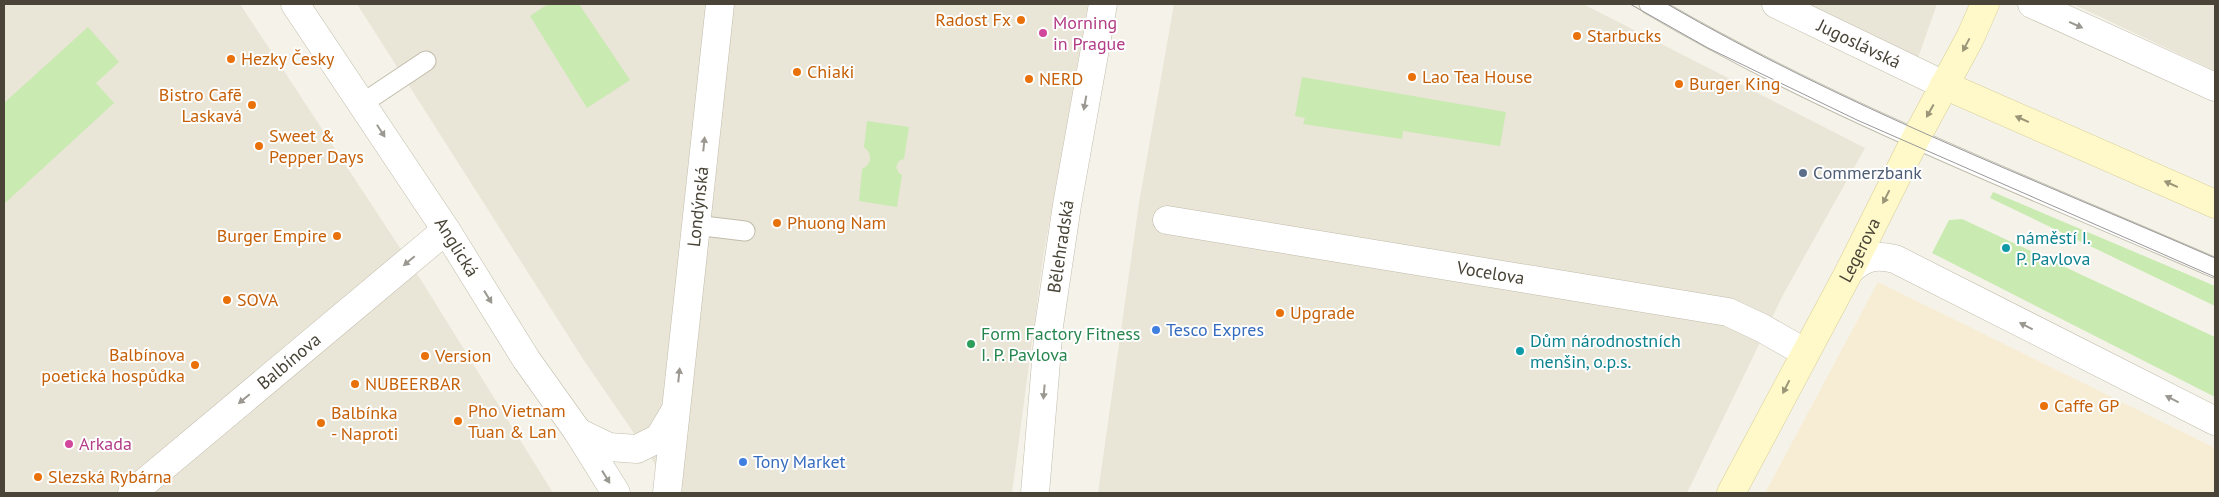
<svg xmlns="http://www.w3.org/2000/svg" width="2219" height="497" font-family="'PT Sans',sans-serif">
<rect width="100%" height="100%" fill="#f5f3e9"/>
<path fill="#e9e5d7" d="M4,4H240L421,280L553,493H4Z
M357,4H1088L1043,258L1012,493H675L583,359Z
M1174,4H1583L1865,148L1784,293L1687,493H1098L1139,203Z
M1806,4H1937L1918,58Z
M2073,4H2215V71Z"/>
<path fill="#f7ecd4" d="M1878,282L2215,448V493H1765Z"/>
<path fill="#c9eab1" d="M548,4H579L630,80L587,108L530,16Z
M88,27L119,62L96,83L114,103L4,204V103Z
M1302,77L1506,112L1500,146L1403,131L1402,139L1303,124L1305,118L1295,116Z
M867,121L909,127L904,159L899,161L896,167L899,173L902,175L897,207L859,201L862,169C872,164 873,154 864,147Z
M1993,192L2215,286V306L1990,198Z
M1962,219L2215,337V397L1932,253L1949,220Z"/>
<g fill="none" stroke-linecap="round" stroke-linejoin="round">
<g stroke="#c1bcab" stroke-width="21">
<path id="service" d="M1649,4C1825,108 2027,186 2215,268
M363,103L426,61
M695,225L745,231"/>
</g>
<g stroke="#c1bcab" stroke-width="29">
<path id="pedestrian" d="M2032,4L2215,87"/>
</g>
<g stroke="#c1bcab" stroke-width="29">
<g id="minor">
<path id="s1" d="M1776,4L1944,85"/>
<path id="s2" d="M1167,220L1728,312L1762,328L1804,352"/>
<path d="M1850,270C1865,257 1875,254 1895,259L2215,421"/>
<path d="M578,432L609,447L637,449L659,438L674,413"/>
<path id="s3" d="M132,493L446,230"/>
<path id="s4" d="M667,493L720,4"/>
</g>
</g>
<g stroke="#c1bcab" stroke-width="29">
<g id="tertiary">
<path id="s5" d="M295,4L446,230L526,359L578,432L616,493"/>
<path id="s6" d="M1035,493L1049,326L1067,205L1103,4"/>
</g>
</g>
<g stroke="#d6cd98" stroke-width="29">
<g id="secondary">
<path d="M1944,85L2215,204"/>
<path id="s7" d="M1731,493L1850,270L1916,138L1970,38L1985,4"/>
</g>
</g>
<use href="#service" stroke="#fff" stroke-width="19"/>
<use href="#pedestrian" stroke="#fff" stroke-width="28"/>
<use href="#minor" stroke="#fff" stroke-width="28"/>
<use href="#tertiary" stroke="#fff" stroke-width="28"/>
<use href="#secondary" stroke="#fff9c9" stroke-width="28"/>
<path stroke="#989898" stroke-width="1" d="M1630,4L1708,48L1857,120L2215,277
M1667,4C1841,105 2031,178 2215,258"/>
</g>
<defs><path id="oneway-solid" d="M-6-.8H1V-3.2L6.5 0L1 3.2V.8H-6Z" transform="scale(1.25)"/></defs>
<g fill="#9b9891">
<use href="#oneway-solid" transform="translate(2076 25) rotate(24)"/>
<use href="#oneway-solid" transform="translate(1085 103) rotate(100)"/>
<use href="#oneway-solid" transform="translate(381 131) rotate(57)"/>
<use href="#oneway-solid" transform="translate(704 144) rotate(-84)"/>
<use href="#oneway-solid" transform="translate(409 261) rotate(140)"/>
<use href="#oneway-solid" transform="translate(488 297) rotate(58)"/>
<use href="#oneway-solid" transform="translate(2026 326) rotate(-153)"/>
<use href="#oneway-solid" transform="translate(679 375) rotate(-84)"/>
<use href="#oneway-solid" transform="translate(1044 392) rotate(95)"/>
<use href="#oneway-solid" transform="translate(244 399) rotate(140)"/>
<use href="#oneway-solid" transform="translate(2172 399) rotate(-153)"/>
<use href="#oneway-solid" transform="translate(606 477) rotate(58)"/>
</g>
<g fill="#9b9579">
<use href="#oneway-solid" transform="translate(1966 45) rotate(118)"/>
<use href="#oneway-solid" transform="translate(1930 111) rotate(119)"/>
<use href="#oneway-solid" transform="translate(2022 119) rotate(-156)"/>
<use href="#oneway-solid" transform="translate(2171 184) rotate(-156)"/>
<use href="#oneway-solid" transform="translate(1886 197) rotate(117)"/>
<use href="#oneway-solid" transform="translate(1786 387) rotate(117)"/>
</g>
<g fill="#e8710a" stroke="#fff" stroke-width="2">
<circle cx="1021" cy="20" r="5"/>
<circle cx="1577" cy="36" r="5"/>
<circle cx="231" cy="59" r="5"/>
<circle cx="797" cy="72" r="5"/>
<circle cx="1412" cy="77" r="5"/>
<circle cx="1029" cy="79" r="5"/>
<circle cx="1679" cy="84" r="5"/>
<circle cx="252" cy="105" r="5"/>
<circle cx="259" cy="146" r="5"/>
<circle cx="777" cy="223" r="5"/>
<circle cx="337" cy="236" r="5"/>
<circle cx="227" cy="300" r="5"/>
<circle cx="1280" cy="313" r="5"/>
<circle cx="425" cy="356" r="5"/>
<circle cx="195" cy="365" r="5"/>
<circle cx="355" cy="384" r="5"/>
<circle cx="2044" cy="406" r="5"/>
<circle cx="458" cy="421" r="5"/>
<circle cx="321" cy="423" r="5"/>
<circle cx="38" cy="477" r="5"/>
</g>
<g fill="#d1479c" stroke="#fff" stroke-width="2">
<circle cx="1043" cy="33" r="5"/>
<circle cx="69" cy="444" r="5"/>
</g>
<circle fill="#5c6f8a" stroke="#fff" stroke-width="2" cx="1803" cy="173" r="5"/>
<g fill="#0f9aa8" stroke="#fff" stroke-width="2">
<circle cx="2006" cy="248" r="5"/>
<circle cx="1520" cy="351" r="5"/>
</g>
<g fill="#3f7fe0" stroke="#fff" stroke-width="2">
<circle cx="1156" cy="330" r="5"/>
<circle cx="743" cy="462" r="5"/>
</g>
<circle fill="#2e9e5b" stroke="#fff" stroke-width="2" cx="971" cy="344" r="5"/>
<g text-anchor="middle" stroke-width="4" stroke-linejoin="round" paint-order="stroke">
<g font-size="18" fill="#c56008" stroke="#fff" text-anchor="start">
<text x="1011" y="26" text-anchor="end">Radost Fx</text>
<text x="1587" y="42">Starbucks</text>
<text x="241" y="65">Hezky Česky</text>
<text x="807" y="78">Chiaki</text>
<text x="1422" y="83">Lao Tea House</text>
<text x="1039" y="85">NERD</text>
<text x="1689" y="90">Burger King</text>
<text x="242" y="101" text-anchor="end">Bistro Cafē<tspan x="242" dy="21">Laskavá</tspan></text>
<text x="269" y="142">Sweet &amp;<tspan x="269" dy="21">Pepper Days</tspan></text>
<text x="787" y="229">Phuong Nam</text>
<text x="327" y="242" text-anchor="end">Burger Empire</text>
<text x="237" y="306">SOVA</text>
<text x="1290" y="319">Upgrade</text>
<text x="185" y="361" text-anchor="end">Balbínova<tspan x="185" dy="21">poetická hospůdka</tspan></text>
<text x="435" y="362">Version</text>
<text x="365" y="390">NUBEERBAR</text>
<text x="2054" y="412">Caffe GP</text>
<text x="468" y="417">Pho Vietnam<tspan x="468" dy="21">Tuan &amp; Lan</tspan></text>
<text x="331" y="419">Balbínka<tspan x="331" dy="21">- Naproti</tspan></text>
<text x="48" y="483">Slezská Rybárna</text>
</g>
<g font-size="18" fill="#b23c85" stroke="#fff" text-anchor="start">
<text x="1053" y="29">Morning<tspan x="1053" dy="21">in Prague</tspan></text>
<text x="79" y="450">Arkada</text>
</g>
<g font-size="18" fill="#494437" stroke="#fff">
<text dy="6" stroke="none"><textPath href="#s1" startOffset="92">Jugoslávská</textPath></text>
<text dy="6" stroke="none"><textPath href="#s4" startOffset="288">Londýnská</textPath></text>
<text dy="6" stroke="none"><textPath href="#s6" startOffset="248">Bělehradská</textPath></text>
<text dy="6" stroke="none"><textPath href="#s5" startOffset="292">Anglická</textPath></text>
<text dy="6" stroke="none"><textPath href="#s7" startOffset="275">Legerova</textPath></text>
<text dy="6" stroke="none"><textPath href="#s2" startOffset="328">Vocelova</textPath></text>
<text dy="6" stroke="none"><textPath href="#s3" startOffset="205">Balbínova</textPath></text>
</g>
<g font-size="18" fill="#4e5e75" stroke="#fff" text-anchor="start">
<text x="1813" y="179">Commerzbank</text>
</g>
<g font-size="18" fill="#0d838f" stroke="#fff" text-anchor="start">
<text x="2016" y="244">náměstí I.<tspan x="2016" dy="21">P. Pavlova</tspan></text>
<text x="1530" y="347">Dům národnostních<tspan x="1530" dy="21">menšin, o.p.s.</tspan></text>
</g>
<g font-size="18" fill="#366cbe" stroke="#fff" text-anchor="start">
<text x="1166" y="336">Tesco Expres</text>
<text x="753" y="468">Tony Market</text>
</g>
<g font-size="18" fill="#27864d" stroke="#fff" text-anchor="start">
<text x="981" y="340">Form Factory Fitness<tspan x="981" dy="21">I. P. Pavlova</tspan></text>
</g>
</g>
<rect width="2219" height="497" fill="none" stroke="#494437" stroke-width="10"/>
</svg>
